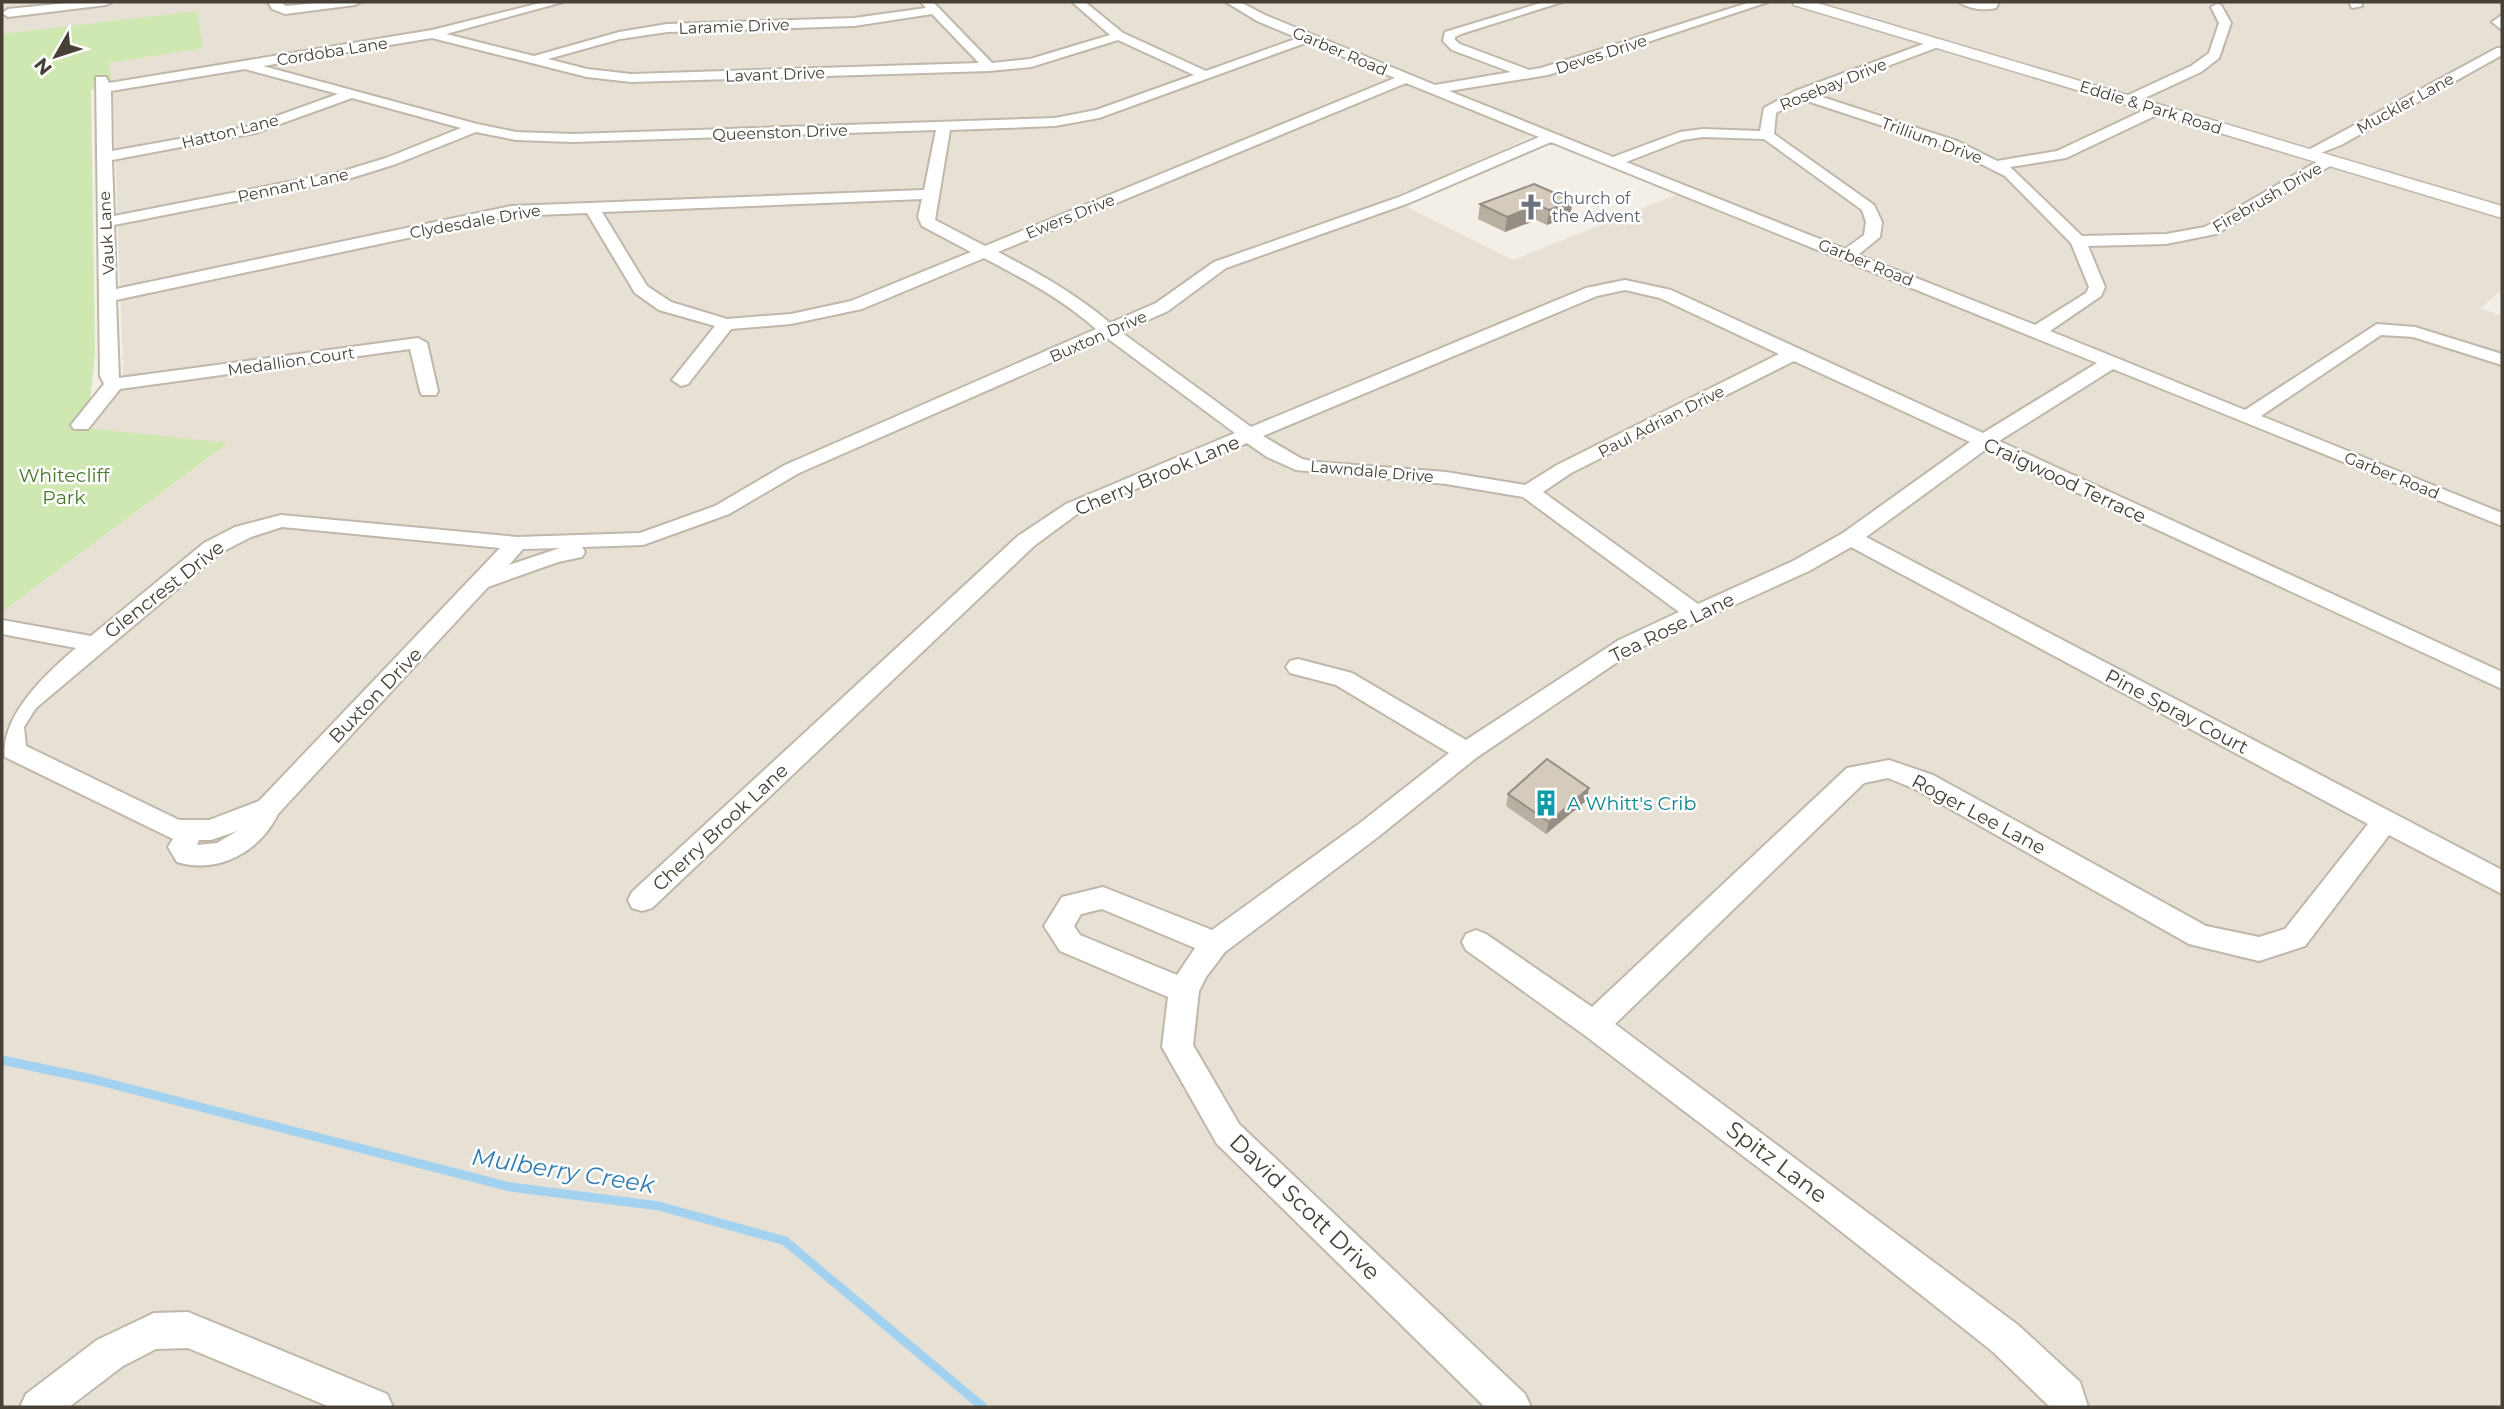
<svg xmlns="http://www.w3.org/2000/svg" width="2504" height="1409" font-family="Montserrat,sans-serif">
<rect width="100%" height="100%" fill="#f3efe7"/>
<path fill="#e7e1d5" d="M2,2H1225L1247,15L1534,135L1450,175L1389,198L1513,260L1681,193L2126,375L2138,367L1308,34L1239,2H1790L2502,215V290L2480,308L2502,316V1407H2V612L227,444L87,429L117,392L123,371L113,91L109,63L202,48L197,12L2,34Z
M1811,2H2502V207L2256,135Z"/>
<path fill="#cfe7b0" d="M197,11L203,48L109,63L112,84L91,90L95,354L87,428L228,443L2,612V34Z"/>
<g fill="none" stroke-linecap="round" stroke-linejoin="round">
<path stroke="#a3d2f0" stroke-width="9" d="M2,1060L92,1079L510,1187L659,1206L785,1241L983,1407"/>
<g stroke="#bfb7a9" stroke-width="4">
<path id="minor" d="M77,2H112L106,5L8,17L2,13L8,9Z
M268,2H280L286,6L327,2H361L355,5L285,14L272,9Z
M544,2H563L446,34L534,56L619,32L667,24L854,18L926,8L921,2H933L992,63L1030,59L1110,35L1072,2H1085L1123,33L1206,71L1298,38L1257,21L1226,2H1240L1265,15L1435,85L1511,72L1452,50L1443,41L1445,32L1544,2H1562L1461,34L1455,37V40L1460,44L1529,70L1541,68L1751,2H1768L1548,75L1449,91L1613,157L1680,132L1703,129L1760,131L1764,108L1795,91L1937,39L1943,43L1941,46L1813,94L1957,141L1997,161L2057,151L2153,106H2163V112L2066,158L2010,167L2082,236L2166,234L2205,227L2325,157H2335L2337,160L2335,163L2216,234L2166,244L2088,246L2105,287L2101,296L2050,331L2245,410L2377,324L2415,327L2502,354V365L2413,337L2381,335L2261,416L2502,513V526L2113,369L1999,441L2502,672V689L1985,450L1866,537L2502,870V894L2389,835L2305,946L2259,961L2189,944L1915,789L1888,778L1864,783L1615,1024L2018,1325L2080,1382L2088,1407H2050L1992,1351L1814,1210L1583,1034L1466,950L1462,942L1466,934L1476,930L1486,934L1592,1007L1847,768L1889,760L1933,775L2206,926L2259,937L2285,929L2368,824L1851,547L1809,571L1635,650L1476,758L1378,837L1225,952L1206,977L1199,991L1193,1045L1239,1124L1525,1394L1531,1407H1485L1217,1144L1162,1047L1168,997L1060,951L1044,926L1062,897L1103,887L1212,930L1360,823L1449,753L1336,685L1290,673L1286,667L1290,661L1298,659L1352,673L1466,740L1619,640L1679,612L1523,497L1446,484L1296,470L1267,457L1247,443L1080,512L1034,546L652,908L642,911L632,908L628,900L632,892L1018,536L1066,504L1235,433L1107,338L799,473L729,514L643,545L582,547L585,552L582,557L558,562L488,587L278,814C260,851 219,875 177,862L168,847L173,839L5,757C0,715 49,671 76,648L2,634V620L91,636L204,543L235,527L281,515L517,537L640,533L715,506L785,465L1096,329C1062,299 1024,279 984,258L862,309L791,324L731,329L688,384L681,386L672,380L715,326L659,310L635,293L587,213L511,216L116,300L119,378L418,338L427,343L438,391L436,395H422L420,391L410,349L120,389L88,429H74L71,425L104,384L100,376L96,77H106L109,83L432,30ZM932,14L979,63L631,74L587,69L548,59L620,39L667,32L854,26ZM432,38L587,77L631,82L989,71L1031,67L1118,40L1194,75L1096,110L1055,118L573,134L516,132L477,124L263,66ZM1308,42L1395,78L985,246L935,220L950,130L1055,126L1099,118ZM245,69L338,94L246,127L112,151L111,91ZM1406,83L1539,137L1399,197L1214,262L1156,303L1110,323C1076,294 1038,273 998,252ZM352,98L461,128L386,158L340,172L114,216L112,160L255,133ZM1801,99L1947,147L2005,176L2071,243L2089,287L2086,293L2035,325L1858,255L1880,237L1882,222L1874,205L1774,134L1776,113ZM936,130L924,190L511,206L116,289L114,225L348,179L396,164L476,132L516,140L573,142ZM1703,137L1764,139L1862,210L1866,222L1864,235L1845,249L1626,162L1683,140ZM1551,142L2097,363L1983,433L1671,290L1625,280L1586,288L1251,427L1121,332L1168,311L1226,268L1409,203ZM922,199L918,217L922,226L971,252L851,301L791,314L727,319L671,302L647,286L602,212ZM1625,290L1660,298L1779,354L1557,465L1525,485L1446,472L1317,462L1302,459L1263,436L1597,296ZM1794,361L1970,442L1843,533L1793,561L1698,604L1543,492L1571,473ZM282,527L500,548L259,801L209,820H179L26,746L24,727L36,708L220,553L251,537ZM560,548L509,565L523,549ZM237,831L217,843L197,845L199,840H211ZM1102,909L1195,948L1177,975L1080,935L1074,926L1081,914Z
M1959,2H1999L1996,8C1984,11 1969,9 1959,2Z
M2349,2H2361L2362,6L2352,8Z
M2217,4L2221,5L2231,23L2219,58L2201,72L2134,103H2124V97L2191,66L2209,53L2219,23L2211,7Z
M2502,15V30L2492,22Z
M2497,48H2502V55L2341,145L2308,158L2301,154Z
M188,1312L387,1394L393,1407H330L188,1348L156,1349L123,1366L69,1407H20L26,1394L97,1340L154,1313Z"/>
</g>
<g stroke="#bfb7a9" stroke-width="3">
<path id="tertiary" d="M1792,2H1814L2502,206V218L1794,5Z"/>
</g>
<use href="#minor" fill="#fff" fill-rule="evenodd"/>
<use href="#tertiary" fill="#fff" fill-rule="evenodd"/>
</g>
<path fill="#b7afa2" d="M1573,201L1570,215L1547,225L1536,220L1505,232L1478,219L1480,204Z
M1508,794L1587,800L1546,834L1506,806Z"/>
<path fill="#958e84" d="M1573,201L1570,215L1547,225L1549,210Z
M1538,205L1536,220L1505,232L1507,217Z
M1589,788L1587,800L1546,834L1549,822Z"/>
<path fill="#d5cbbc" stroke="#958e84" stroke-width="2" d="M1534,184L1573,201L1549,210L1538,205L1507,217L1480,204Z
M1547,759L1589,788L1549,822L1508,794Z"/>
<defs>
<g id="church-bare" transform="scale(2.1)"><path d="M-1.2-6h2.4v3.5h3.3v2.4h-3.3V6h-2.4V-.1h-3.3v-2.4h3.3Z" fill="#6b7280" stroke="#fff" stroke-width="2.5" paint-order="stroke"/></g>
<g id="building-bare" transform="scale(2.1)"><path d="M-4-6H4V6H1V3H-1V6H-4ZM-2.5-4.3h1.7v1.8h-1.7ZM.8-4.3h1.7v1.8H.8ZM-2.5-1h1.7V.8h-1.7ZM.8-1h1.7V.8H.8Z" fill="#0f9aa8" stroke="#fff" stroke-width="2.5" paint-order="stroke"/></g>
</defs>
<g fill-rule="evenodd">
<use href="#church-bare" x="1531" y="207"/>
<use href="#building-bare" x="1546" y="803"/>
</g>
<g text-anchor="middle" stroke-width="5" stroke-linejoin="round" paint-order="stroke">
<g font-size="16" fill="#464036" stroke="#fff">
<text transform="translate(734 26) rotate(-2)" y="6">Laramie Drive</text>
<text transform="translate(332 51) rotate(-9)" y="6">Cordoba Lane</text>
<text transform="translate(1340 51) rotate(23)" y="6">Garber Road</text>
<text transform="translate(1601 54) rotate(-18)" y="6">Deves Drive</text>
<text transform="translate(775 74) rotate(-2)" y="6">Lavant Drive</text>
<text transform="translate(1833 84) rotate(-22)" y="6">Rosebay Drive</text>
<text transform="translate(2405 103) rotate(-29)" y="6">Muckler Lane</text>
<text transform="translate(2151 107) rotate(17)" y="6">Eddie &amp; Park Road</text>
<text transform="translate(230 131) rotate(-14)" y="6">Hatton Lane</text>
<text transform="translate(780 132) rotate(-2)" y="6">Queenston Drive</text>
<text transform="translate(1932 140) rotate(20)" y="6">Trillium Drive</text>
<text transform="translate(293 185) rotate(-12)" y="6">Pennant Lane</text>
<text transform="translate(2267 197) rotate(-30)" y="6">Firebrush Drive</text>
<text transform="translate(1070 216) rotate(-22)" y="6">Ewers Drive</text>
<text transform="translate(475 221) rotate(-10)" y="6">Clydesdale Drive</text>
<text transform="translate(106 233) rotate(-93)" y="6">Vauk Lane</text>
<text transform="translate(1866 262) rotate(22)" y="6">Garber Road</text>
<text transform="translate(1098 336) rotate(-24)" y="6">Buxton Drive</text>
<text transform="translate(291 361) rotate(-8)" y="6">Medallion Court</text>
<text transform="translate(1661 421) rotate(-27)" y="6">Paul Adrian Drive</text>
<text transform="translate(1372 471) rotate(5)" y="6">Lawndale Drive</text>
<text transform="translate(2392 475) rotate(22)" y="6">Garber Road</text>
</g>
<g font-size="16" fill="#5b616d" stroke="#fff" text-anchor="start">
<text x="1552" y="204">Church of<tspan x="1552" dy="18">the Advent</tspan></text>
</g>
<g font-size="19" fill="#487829" stroke="#fff">
<text x="64" y="482">Whitecliff<tspan x="64" dy="22">Park</tspan></text>
</g>
<g font-size="19" fill="#464036" stroke="#fff">
<text transform="translate(1157 475) rotate(-23)" y="7">Cherry Brook Lane</text>
<text transform="translate(2065 480) rotate(25)" y="7">Craigwood Terrace</text>
<text transform="translate(164 589) rotate(-38)" y="7">Glencrest Drive</text>
<text transform="translate(1672 627) rotate(-26)" y="7">Tea Rose Lane</text>
<text transform="translate(375 695) rotate(-46)" y="7">Buxton Drive</text>
<text transform="translate(2177 711) rotate(28)" y="7">Pine Spray Court</text>
<text transform="translate(1979 814) rotate(28)" y="7">Roger Lee Lane</text>
<text transform="translate(720 827) rotate(-43)" y="7">Cherry Brook Lane</text>
</g>
<g font-size="19" fill="#0d838f" stroke="#fff" text-anchor="start">
<text x="1567" y="810">A Whitt's Crib</text>
</g>
<g font-size="23" fill="#464036" stroke="#fff">
<text transform="translate(1777 1162) rotate(37)" y="8">Spitz Lane</text>
<text transform="translate(1305 1207) rotate(44)" y="8">David Scott Drive</text>
</g>
<g font-size="24" font-style="italic" fill="#2f7cb2" stroke="#fff">
<text transform="translate(563 1171) rotate(9)" y="8">Mulberry Creek</text>
</g>
</g>
<rect width="2504" height="1409" fill="none" stroke="#464036" stroke-width="7"/>
<g transform="translate(56 56) rotate(231)" stroke="#ffffff" stroke-width="5" paint-order="stroke">
<path d="M0-5L12 26L0 18L-12 26Z" fill="#464036"/>
<text y="-10" font-size="19" font-weight="bold" text-anchor="middle" fill="#464036">N</text>
</g>
</svg>
